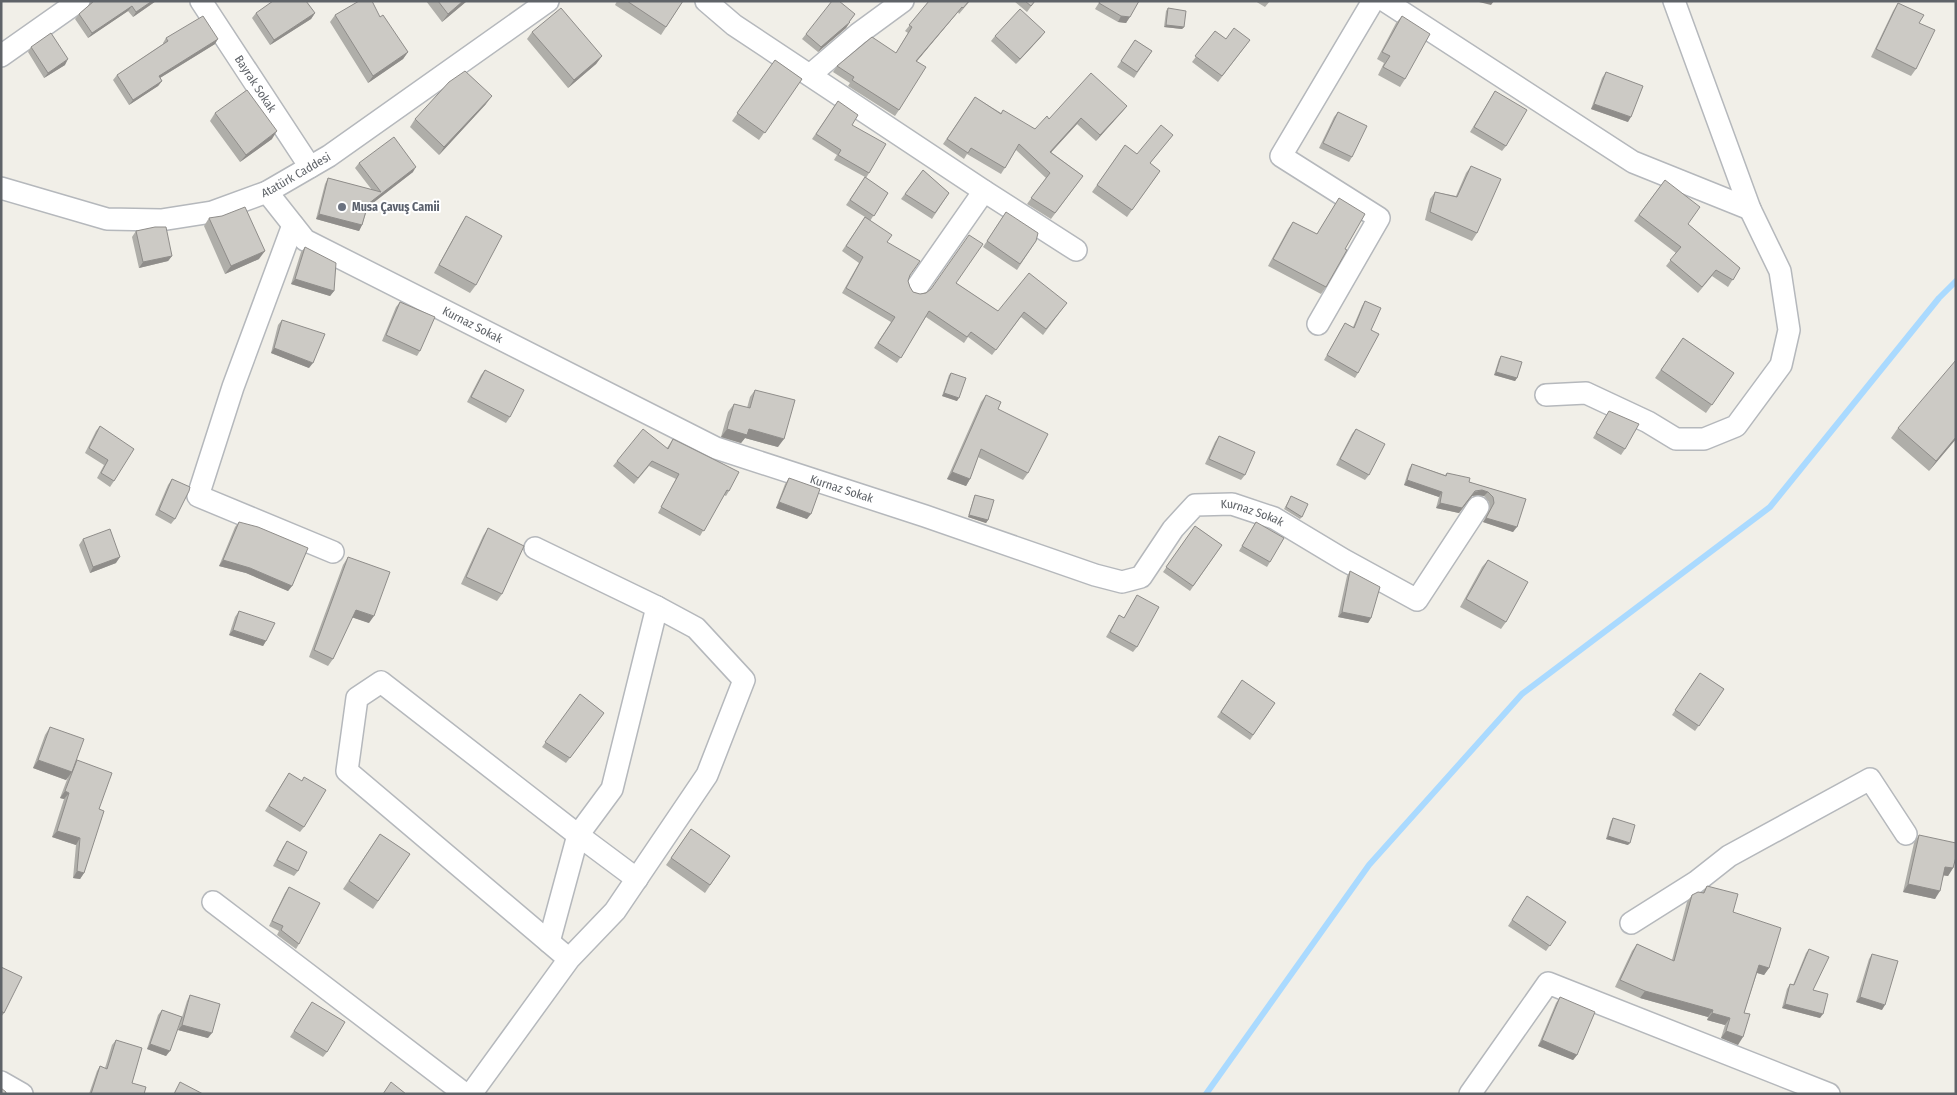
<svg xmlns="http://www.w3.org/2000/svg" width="1957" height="1095" font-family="'Fira Sans Condensed',sans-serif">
<rect width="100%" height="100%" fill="#f1efe8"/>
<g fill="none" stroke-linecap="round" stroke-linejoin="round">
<path stroke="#aadaff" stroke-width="6" d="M1206,1094L1369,865L1522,694L1770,507L1939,298L1956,281"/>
<g stroke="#b5b8bc" stroke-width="24">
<g id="minor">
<path id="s1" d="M201,1L310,167"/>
<path d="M706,1L734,25L984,191L1076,250"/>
<path d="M1385,1L1633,162L1750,209"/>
<path d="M1,56L79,1"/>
<path d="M810,75L858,34L903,1"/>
<path id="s2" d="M1,188L107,219L161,220L212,212L267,192L329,156L548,1"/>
<path id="s3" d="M267,192L305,240L716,448L925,516L1095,575L1122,582L1141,577L1173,529L1195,505L1232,504L1274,518L1344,560L1417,600L1478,507"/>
<path d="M293,225L233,387L198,496L333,552"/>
<path d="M917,287L984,191"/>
<path d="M1318,324L1379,218L1281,156L1373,1"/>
<path d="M1546,395L1586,393L1648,422L1676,439H1704L1736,426L1781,365L1789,330L1780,271L1750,209L1674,1"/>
<path d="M535,548L657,607"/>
<path d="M213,902L465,1094"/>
<path d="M1631,923L1696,882L1729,856L1870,779L1906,834"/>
<path d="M549,942L578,835L637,879"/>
<path d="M1,1082L22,1094"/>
<path d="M471,1094L569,959L615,911L707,775L744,680L696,628L657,607L612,789L578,835L381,682L357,698L347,771L569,959"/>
<path d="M1470,1094L1548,983L1829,1094"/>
</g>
</g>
<use href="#minor" stroke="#fff" stroke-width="21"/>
</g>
<path fill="#afaea9" d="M91,1H156L133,17L128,11L88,38L75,19L79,14L90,4Z
M426,1H467L442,22Z
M617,1H683L661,35L615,5Z
M929,1H970L959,14L958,12L916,62L899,110L895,116L848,86L850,83L833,72L837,66L896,53L908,33L905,31Z
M1014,1H1035L1027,12Z
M1100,1H1139L1126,23L1118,22L1095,9Z
M1255,1H1270L1265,7Z
M1898,3L1919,23L1916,69L1911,76L1871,57L1893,11Z
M1168,8L1184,27L1182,29L1164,27L1166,11Z
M256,13H315L311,19L270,45L252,18Z
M335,15L380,17L408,52L403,59L368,83L330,22Z
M1402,16L1405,79L1400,87L1378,75L1384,63L1377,59L1396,23Z
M849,22H850L846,28L818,52L802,39L806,34Z
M1215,31L1226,39L1250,40L1218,82L1192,62Z
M532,32L602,56L596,64L568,88L527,39Z
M995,36L1041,37L1016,64L991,41Z
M166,38L215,44L160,78L162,81L158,86L129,105L113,80L117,75L163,44V43Z
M1135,40L1152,51L1134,78L1117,67Z
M31,47L65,65L44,78L28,52Z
M775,60L802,79L759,140L732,121Z
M1606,72L1628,122L1591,109L1602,78Z
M1495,91L1506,146L1502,151L1470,132Z
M975,97L1001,113L1035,129L1049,119L1127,106L1122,112L1096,141L1077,124L1051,152L1083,176L1051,219L1027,204L1046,178L1016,150L1001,174L967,154L964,159L943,144Z
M838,101L869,173L866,178L888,193L870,221L887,242L910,275L908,281L910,287L913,292L920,294L956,283L998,311L1063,308L1043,335L1021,317L992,355L968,337L964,343L926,317L897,363L874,348L891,322L842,293L859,263L842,251L865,217L846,205L865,177L834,160L837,155L812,139Z
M486,104L439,155L410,127L415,119Z
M1338,112L1352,157L1349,162L1319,148L1334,117Z
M215,113L272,139L240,162L210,121Z
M1173,135L1150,163L1160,171L1127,217L1092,192L1125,145L1137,154Z
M359,163L413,172L368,207L362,225L359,231L316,219L325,184L328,178L372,190L355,168Z
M1471,166L1477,233L1472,241L1425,220L1430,199L1435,192L1456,196L1466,173Z
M923,170L949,193L932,219L901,199Z
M1665,180L1688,224L1740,268L1728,287L1712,276L1698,293L1666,266L1676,253L1634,221Z
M1339,198L1326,287L1321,294L1268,266L1288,229L1293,222L1317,234Z
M1006,212L1036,241L1017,270L983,247Z
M466,216L476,285L470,293L434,273L461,224Z
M209,218L259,259L225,274L204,226Z
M136,231L172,256L168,261L139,268L132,237Z
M305,247L334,291L330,296L291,284L301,252Z
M1365,301L1371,330L1358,373L1355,378L1324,360L1345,323L1353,327L1362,306Z
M400,302L420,351L417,356L382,341L396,307Z
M282,320L309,368L271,353L278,325Z
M1683,338L1734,373L1706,413L1655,378Z
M1501,356L1517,378L1515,381L1494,375L1499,359Z
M485,370L510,417L506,423L467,402L481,375Z
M951,373L957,401L942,396L949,375Z
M755,390L778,447L745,438L741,443L721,437L728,412L734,404L747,408L750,397Z
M986,395L998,409L1028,473L1023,480L978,457L970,479L966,486L947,479L981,402Z
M1609,411L1625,449L1621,455L1593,438Z
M100,426L114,481L110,487L97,478L104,465L85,453L96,431Z
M1898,428L1956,439L1929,471L1891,438Z
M1356,429L1369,475L1365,480L1336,465L1352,434Z
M1219,436L1245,475L1241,480L1205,464L1215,442Z
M673,439L729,491L726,496L724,495L700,536L658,513L676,479L649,466L634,484L613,466L617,461L667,448Z
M1412,464L1445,475L1447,473L1469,482L1526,499L1513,532L1483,522L1490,508L1489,502L1484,496L1478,495L1472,496L1459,513L1436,508L1439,497L1404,485L1409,469Z
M789,478L807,519L776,508L785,484Z
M172,479L175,519L171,524L155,515L168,485Z
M975,495L988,520L986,523L968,517L974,497Z
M1291,496L1302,517L1300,519L1284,509Z
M239,522L292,586L288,591L246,573L219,566L235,527Z
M1256,522L1270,562L1267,567L1239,551Z
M1195,526L1222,545L1190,591L1163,572Z
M488,528L502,594L497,601L461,584L483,536Z
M83,539L116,563L90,573L79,545Z
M348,557L369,623L352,617L333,659L328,666L309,657L343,565Z
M1488,560L1506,622L1501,629L1460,607L1482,567Z
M1350,571L1371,618L1368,623L1338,617L1347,576Z
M1137,595V647L1133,652L1106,637L1119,615L1124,618Z
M239,611L266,641L263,646L229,635L235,617Z
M1700,673L1724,689L1695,731L1672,715Z
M1242,680L1275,703L1250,740L1217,717Z
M580,694L604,713L566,763L542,747Z
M50,727L75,762L99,809L84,873L80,879L73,878L76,845L52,837L64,799L60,798L68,777L66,780L33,768L45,735Z
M289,773L304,827L300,832L265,811Z
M1613,818L1628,845L1606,839L1611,821Z
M691,829L730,856L705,893L666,865Z
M380,834L410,854L373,909L343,889Z
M1919,835L1953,868L1948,876L1944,875L1935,899L1903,892L1914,843Z
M287,841L298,871L294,876L273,866L283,847Z
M1707,886L1733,912L1769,968L1764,975L1757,973L1744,1013L1738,1045L1721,1038L1725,1025L1707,1020L1708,1017L1640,998L1615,987L1632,951L1637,944L1672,960L1687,902L1692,895L1702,893Z
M289,887L299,944L296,949L277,935L279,931L269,926L285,893Z
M1527,896L1566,922L1546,951L1508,926Z
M1809,949L1813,990L1820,1018L1782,1008L1787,989L1790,984L1793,985L1806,953Z
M1872,954L1882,1010L1856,1002L1869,959Z
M1,967L4,1013L1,1017Z
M190,995L208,1038L178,1030L181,1020L166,1056L147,1049L158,1015L162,1010L182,1017L187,1001Z
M1560,997L1577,1055L1573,1060L1538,1046L1556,1003Z
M309,1007L327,1052L323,1057L290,1037Z
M116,1040L132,1083L144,1094H89L97,1071L100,1066L105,1068L112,1045Z"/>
<path fill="#8f8d8a" d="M152,1H156L133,17L136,12Z
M463,1H467L442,22L448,14Z
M1475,1H1494L1491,5Z
M132,6L128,11L88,38L92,33Z
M962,7L958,12L912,67L916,61Z
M315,13L311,19L270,45L274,40Z
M855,14L846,26L850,22L846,28L818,52L821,47Z
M1121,16L1130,17L1126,23L1118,22Z
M1166,25L1184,27L1182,29L1164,27Z
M1045,32L1041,37L1016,64L1020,59Z
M218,39L215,44L155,81L159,76Z
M408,52L403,59L368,83L373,76Z
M602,56L596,64L568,88L574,80Z
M68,59L65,65L44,78L48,73Z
M162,81L158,86L129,105L133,100Z
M492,96L486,104L439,155L444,147Z
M1594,104L1631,117L1628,122L1591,109Z
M1127,106L1122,112L1096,141L1100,135Z
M1081,118L1077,124L1046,158L1050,152Z
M277,131L272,139L240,162L246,155Z
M416,167L413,172L365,209L368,204Z
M319,214L362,225L359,231L316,219Z
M265,251L259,259L225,274L231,266Z
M172,256L168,261L139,268L143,262Z
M295,279L334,291L330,296L291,284Z
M274,348L313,363L309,368L271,353Z
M1496,372L1517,378L1515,381L1494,375Z
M944,393L959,398L957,401L942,396Z
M727,429H749L784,439L778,447L745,438L741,443L721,437Z
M1956,437V439L1929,471L1936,461Z
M952,472L970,479L966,486L947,479Z
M1407,480L1442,492L1439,497L1404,485Z
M1482,490L1488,492L1484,496L1478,495L1472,496L1459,513L1436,508L1440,503Z
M779,502L811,514L807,519L776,508Z
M969,515L988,520L986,523L968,517Z
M1486,518L1517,527L1513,532L1483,522Z
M120,557L116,563L90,573L93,567Z
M223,560L250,568L292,586L288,591L246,573L219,566Z
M356,610L374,616L369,623L351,617Z
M1342,612L1371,618L1368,623L1338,617Z
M233,630L266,641L263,646L229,635Z
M38,760L72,772L66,780L33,768Z
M65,791L69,793L64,799L60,798Z
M57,831L80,838L76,845L52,837Z
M1608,836L1630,843L1628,845L1606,839Z
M1945,867L1953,868L1948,876L1940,875Z
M77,871L84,873L80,879L73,878Z
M1908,884L1940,891L1935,899L1903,892Z
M1759,965L1769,968L1764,975L1754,972Z
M1645,991L1713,1010L1708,1017L1640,998Z
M1860,997L1885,1005L1882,1010L1856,1002Z
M1785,1004L1823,1014L1820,1018L1782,1008Z
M1712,1013L1730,1018L1725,1025L1707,1020Z
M182,1025L212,1033L208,1038L178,1030Z
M1726,1031L1743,1037L1738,1045L1721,1038Z
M1542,1040L1577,1055L1573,1060L1538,1046Z
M150,1044L170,1051L166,1056L147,1049Z"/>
<path fill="#cccac5" stroke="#8f8d8a" d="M94,1H152L136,12L132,6L92,33L79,14Z
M273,1H306L315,13L274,40L256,13Z
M359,1H372L380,17L383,15L408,52L373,76L335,15Z
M438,1H463L448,14Z
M627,1H683L666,27Z
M832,1H839L855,14L849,22H850L821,47L806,34Z
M929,1H969L963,8L962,7L916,61L926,67L899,110L852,80L854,77L837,66L872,37L896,53L912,27L909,25Z
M1025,1H1035L1031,6Z
M1100,1H1139L1130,17L1121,16L1099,3Z
M1898,3L1924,15L1919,23L1935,30L1916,69L1876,49Z
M561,8L602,56L574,80L532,32Z
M1168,8L1186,11L1184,27L1166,25Z
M1020,9L1045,32L1020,59L995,36Z
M203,16L218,39L159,76L162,81L133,100L117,75L168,41L166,38Z
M1402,16L1430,34L1405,79L1383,67L1390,56L1382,52Z
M1234,28L1250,40L1222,76L1195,56L1215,31L1226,39Z
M51,33L68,59L48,73L31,47Z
M1135,40L1152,51L1137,72L1121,61Z
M775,60L802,79L765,133L737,113Z
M465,71L492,96L444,147L415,119L449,82Z
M1606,72L1643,86L1631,117L1594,104Z
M1091,73L1127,106L1100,135L1081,118L1050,152L1083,176L1055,213L1031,198L1050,173L1019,144L1005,168L971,148L968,153L947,139L975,97L1001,114L1003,110L1035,129L1047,116L1049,119Z
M247,90L277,131L246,155L215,113Z
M1495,91L1527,110L1506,146L1474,127Z
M838,101L858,115L852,125L886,144L869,173L838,155L841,150L816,134Z
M1338,112L1367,126L1352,157L1323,143Z
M1161,125L1173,135L1150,163L1160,171L1132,210L1097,185L1125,145L1137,154Z
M394,137L416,167L368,204L362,225L319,214L328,178L381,192L359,163Z
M1471,166L1501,179L1477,233L1430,212L1435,192L1457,197Z
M923,170L949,193L935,213L905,194Z
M865,177L888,193L874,216L850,200Z
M1665,180L1700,207L1688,224L1740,268L1733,280L1716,270L1702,287L1670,260L1681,247L1639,215Z
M1339,198L1365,214L1345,249L1347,250L1326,287L1273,259L1293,222L1317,234Z
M245,207L265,251L231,266L209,218L222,216Z
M1006,212L1038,233L1036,241L1020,264L987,241Z
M466,216L502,236L476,285L439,265Z
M865,217L892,235L887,242L920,261L910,275L908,281L910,287L913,292L920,294L926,293L931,289L969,235L983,244L956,283L998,311L1029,273L1067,303L1046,329L1024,312L996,350L971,332L967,337L929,311L901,358L878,343L895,317L846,288L863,257L846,246Z
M155,227H166L172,256L143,262L136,231Z
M305,247L336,263L334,291L295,279Z
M1365,301L1381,308L1371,330L1379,334L1358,373L1327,355L1345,323L1354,328Z
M400,302L435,317L420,351L386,335Z
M282,320L325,334L313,363L274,348Z
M1683,338L1734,373L1712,405L1661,370Z
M1501,356L1522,362L1517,378L1496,372Z
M1956,360V437L1936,461L1898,428Z
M485,370L524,390L510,417L471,397Z
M951,373L966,378L959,398L944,393Z
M755,390L795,400L784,439L749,429L747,435L727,429L734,404L750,408Z
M986,395L1001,402L998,409L1048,434L1028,473L981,449L970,479L952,472Z
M1609,411L1639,424L1625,449L1596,433Z
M100,426L134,449L114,481L101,473L108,460L89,448Z
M643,429L668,449L673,439L739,472L729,491L727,490L704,531L661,507L679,474L652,461L638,478L617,461Z
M1356,429L1385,444L1369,475L1340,459Z
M1219,436L1255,452L1245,475L1209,459Z
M1412,464L1446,476L1447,473L1470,478L1469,482L1526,499L1517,527L1486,518L1494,503L1493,497L1488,492L1482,490L1475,491L1462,508L1440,503L1442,492L1407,480Z
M789,478L820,489L811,514L779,502Z
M172,479L190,487L189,491L175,519L159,510Z
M975,495L994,500L988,520L969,515Z
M1291,496L1308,504L1302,517L1286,507Z
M239,522L258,527L308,548L292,586L250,568L223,560Z
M1256,522L1284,538L1270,562L1242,546Z
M1195,526L1222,545L1193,586L1166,567Z
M488,528L524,546L502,594L466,577Z
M110,529L120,557L93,567L83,539Z
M348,557L390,572L374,616L356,610L333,659L314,650Z
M1488,560L1528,582L1506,622L1466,599Z
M1350,571L1380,587L1371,618L1342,612Z
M1137,595L1159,607L1137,647L1110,632L1119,615L1124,618Z
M239,611L275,623L266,641L233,630Z
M1700,673L1724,689L1699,726L1675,710Z
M1242,680L1275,703L1253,735L1221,712Z
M580,694L604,713L570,758L545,742Z
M50,727L84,739L72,772L38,760Z
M77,760L112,773L99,809L104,811L84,873L77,871L80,838L57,831L69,793L65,791Z
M289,773L302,781L304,777L326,790L304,827L269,806Z
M1613,818L1635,825L1630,843L1608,836Z
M691,829L730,856L710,885L671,858Z
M380,834L410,854L378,901L349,881Z
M1919,835L1956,843V857L1953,868L1945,867L1940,891L1908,884Z
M287,841L307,852L298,871L277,860Z
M1707,886L1738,894L1733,912L1781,928L1769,968L1759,965L1744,1013L1750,1014L1743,1037L1726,1031L1730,1018L1712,1013L1713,1010L1645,991L1620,980L1637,944L1674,961L1692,895L1698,892L1704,893Z
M289,887L320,903L299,944L281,930L283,926L272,921Z
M1527,896L1566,922L1550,946L1512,920Z
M1809,949L1829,957L1813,990L1828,994L1823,1014L1785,1004L1790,984L1794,985Z
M1872,954L1898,961L1885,1005L1860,997Z
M1,967L22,977L4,1013L1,1011Z
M190,995L220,1004L212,1033L182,1025Z
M1560,997L1595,1012L1577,1055L1542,1040Z
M312,1002L345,1022L327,1052L294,1031Z
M162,1010L182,1017L170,1051L150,1044Z
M116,1040L142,1048L132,1083L146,1087L144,1094H91L100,1066L107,1069Z
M180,1082L203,1094H174Z
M391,1082L406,1094H383Z
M1,1088L6,1092V1094H1Z"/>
<circle fill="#6b7280" stroke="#fff" stroke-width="2" cx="342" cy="207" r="5"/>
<g text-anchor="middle" stroke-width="4" stroke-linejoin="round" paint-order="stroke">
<g font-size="12" fill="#5f6368" stroke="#fff">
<text dy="4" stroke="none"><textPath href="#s1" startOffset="99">Bayrak Sokak</textPath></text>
<text dy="4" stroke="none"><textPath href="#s2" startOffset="308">Atatürk Caddesi</textPath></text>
<text dy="4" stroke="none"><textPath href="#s3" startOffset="249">Kurnaz Sokak</textPath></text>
<text dy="4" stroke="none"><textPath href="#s3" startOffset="654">Kurnaz Sokak</textPath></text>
<text dy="4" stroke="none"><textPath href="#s3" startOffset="1118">Kurnaz Sokak</textPath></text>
</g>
<g font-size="12" font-weight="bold" fill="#5b616d" stroke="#fff" text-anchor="start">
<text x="352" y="211">Musa Çavuş Camii</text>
</g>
</g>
<rect width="1957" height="1095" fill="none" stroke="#5f6368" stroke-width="5"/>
</svg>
